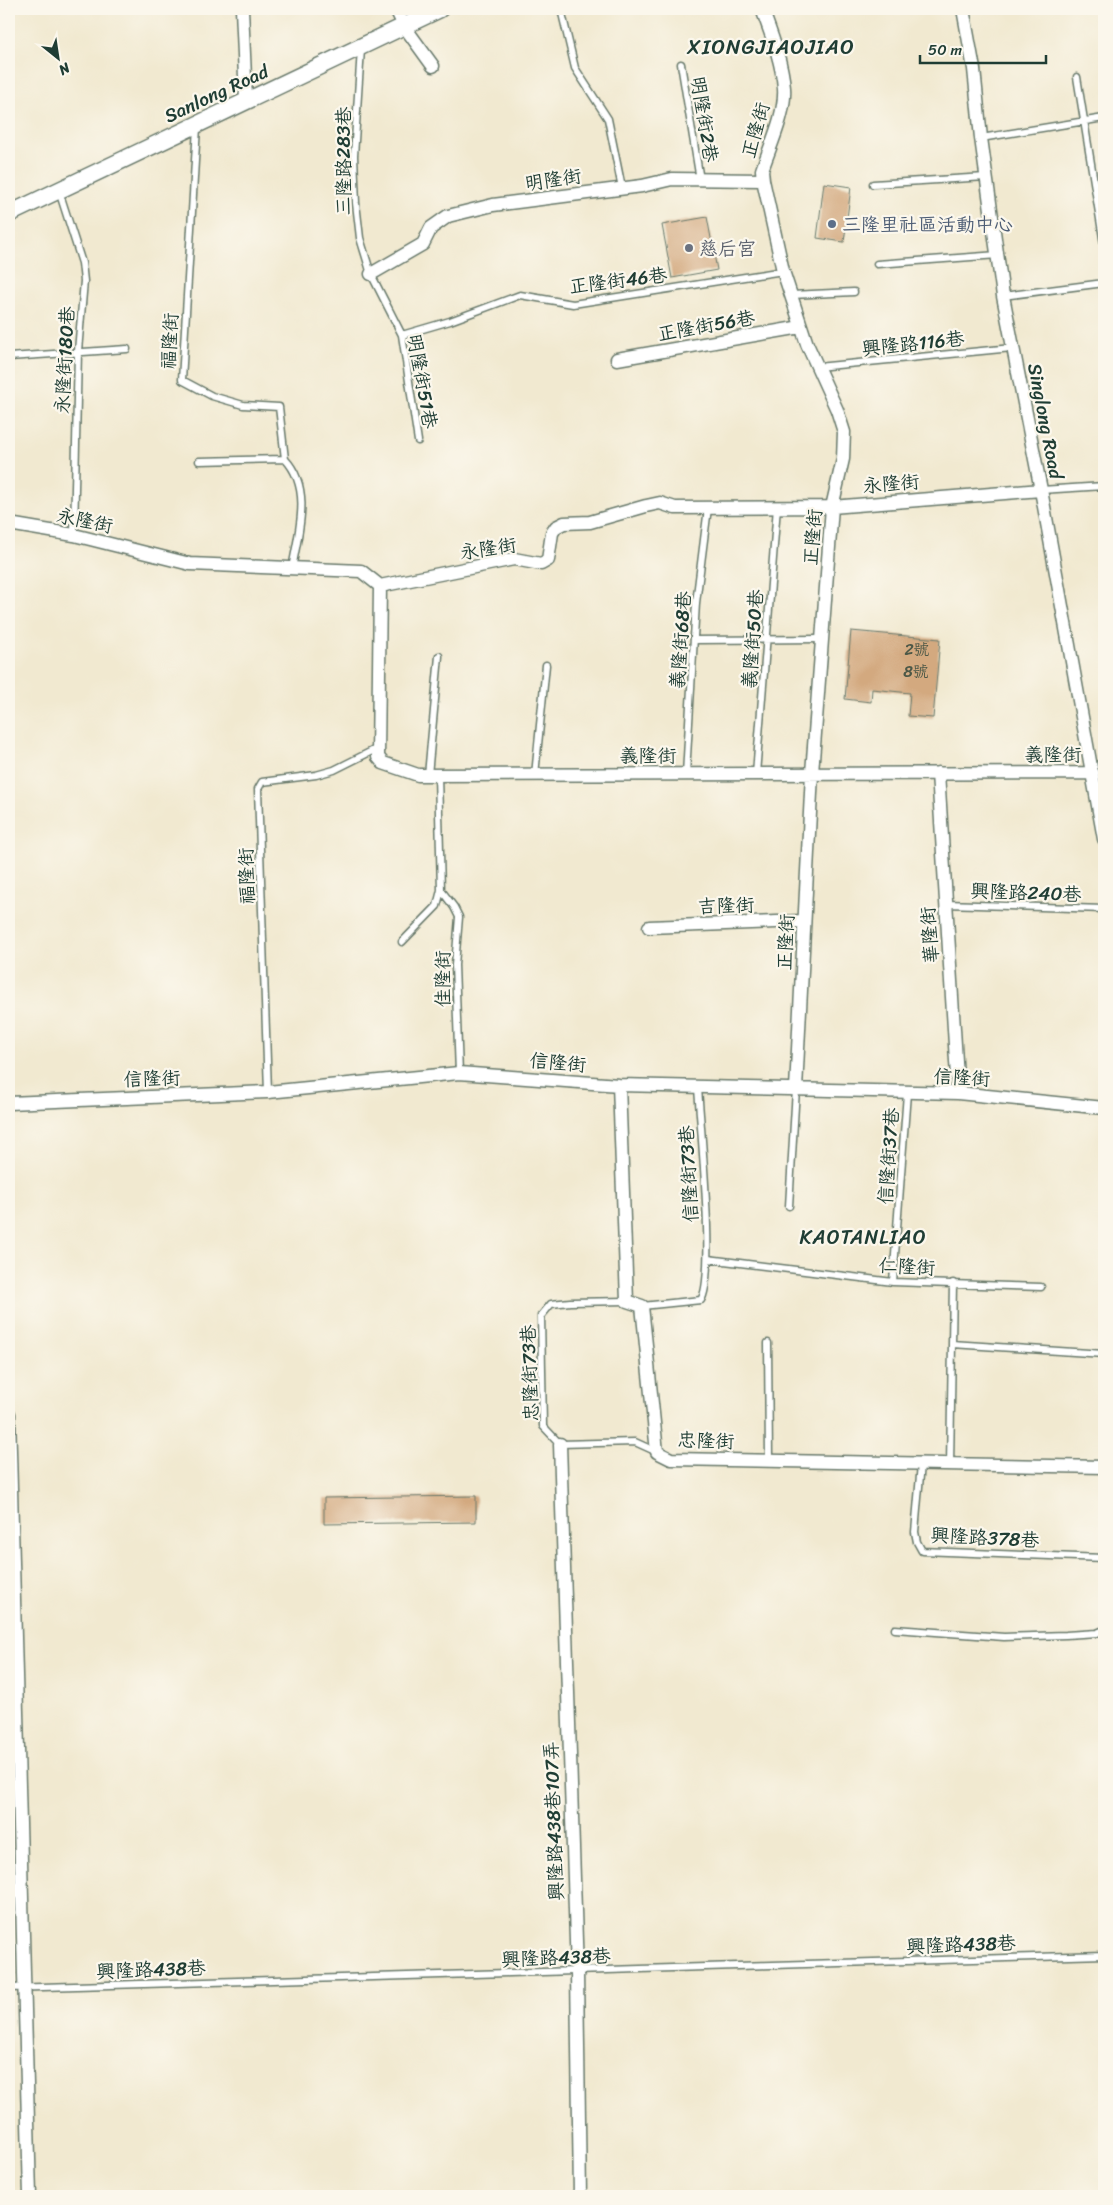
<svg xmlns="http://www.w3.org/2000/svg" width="1113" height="2205" font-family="Sriracha,'LXGW WenKai TC',sans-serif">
<rect width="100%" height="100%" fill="#fbf7ec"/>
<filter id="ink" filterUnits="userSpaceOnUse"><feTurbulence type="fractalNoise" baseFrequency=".02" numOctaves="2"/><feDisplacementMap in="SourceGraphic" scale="10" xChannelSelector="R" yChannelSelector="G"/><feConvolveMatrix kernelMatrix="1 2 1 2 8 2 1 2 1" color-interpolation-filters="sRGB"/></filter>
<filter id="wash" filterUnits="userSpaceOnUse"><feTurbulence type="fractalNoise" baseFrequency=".0096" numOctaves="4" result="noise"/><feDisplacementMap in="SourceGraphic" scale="20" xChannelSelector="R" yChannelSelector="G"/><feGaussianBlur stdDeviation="1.12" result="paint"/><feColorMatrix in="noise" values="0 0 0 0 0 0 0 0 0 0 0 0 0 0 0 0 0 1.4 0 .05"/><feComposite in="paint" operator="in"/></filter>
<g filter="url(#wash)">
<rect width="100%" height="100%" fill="#f1e9d0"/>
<g id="blocks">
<path fill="#d3a97f" d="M824,183L851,187L844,242L817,238Z
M707,217L717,270L672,278L662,225Z
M851,631L940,639L933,718L908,716L910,693L872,689L871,702L845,699Z
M476,1496V1522L324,1524V1498Z"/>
</g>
</g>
<g filter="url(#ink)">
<use href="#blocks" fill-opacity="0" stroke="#68796b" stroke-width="1"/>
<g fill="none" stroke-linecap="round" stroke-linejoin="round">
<g stroke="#68796b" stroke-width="9">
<path id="service" d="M561,9L575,68L608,119L622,188
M361,49L354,156L356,203L360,238L371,274L402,335L418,441
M681,64L700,180
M1077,77L1104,244
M197,127L182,380L212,396L243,405L279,407L285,459C313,489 298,533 292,569
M981,138L1104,118
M873,184L986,177
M59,191L82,263L84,281L78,351L74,535
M877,264L998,255
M791,295L854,292
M1003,296L1104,283
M402,335L450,321L520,295L573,304L783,271
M9,357L127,349
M817,367L1012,348
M199,461L285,459
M1041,490L1104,486
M694,640L822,639
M686,774L696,603L708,508
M756,774L777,507
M428,775L439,656
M535,775L546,665
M441,890L454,907L459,917L455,965L459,1073
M946,904L1104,909
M402,942L437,906L441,890L438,775
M268,1092L258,789L262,782L316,775L334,770L378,748
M789,1206L796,1089
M708,1259L893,1282L1041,1287
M893,1282L907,1093
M627,1301L570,1302L551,1304L541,1316L543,1426L560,1444L635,1442L657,1452
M642,1306L701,1300C716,1277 700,1124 698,1087
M768,1343L769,1460
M952,1344L1104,1354
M921,1464L915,1532L917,1542L922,1551L1104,1558
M950,1465L953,1283
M895,1629L1004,1637L1066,1635L1097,1633L1104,1630
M9,1988L1104,1955"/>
</g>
<g stroke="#68796b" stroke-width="15">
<path id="minor" d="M242,9L246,100
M396,9L404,26L433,66
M762,9C771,34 782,61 784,88C786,113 770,146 762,170L763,180L783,271L807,344L837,410L844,432L843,459L832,507L812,773L796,1089
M963,9L974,69L981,138L1003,296L1041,490L1104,839
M371,274L423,244L431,228L448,216L493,205L642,186L672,179L763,180
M617,359L801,327
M9,524L74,535L190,564L361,571L380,586L514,559L541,564L548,560L552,533L556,527L564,523L590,522L646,506L660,503L675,508L832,507L1041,490
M380,586L378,757L383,763L418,775L1093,773
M938,773L958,1093
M649,927L804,921
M619,1085L627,1301L642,1306L657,1452L671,1459L1104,1467
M9,1103L268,1092L459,1073L619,1085L958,1093L1104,1108
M9,1414L30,2196
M560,1444L577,1972L580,2196"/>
</g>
<g stroke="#68796b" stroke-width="19">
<path id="tertiary" d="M9,214L440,9"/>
</g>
<use href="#service" stroke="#fff" stroke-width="6"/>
<use href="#minor" stroke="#fff" stroke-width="12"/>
<use href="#tertiary" stroke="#fff" stroke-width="16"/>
</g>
</g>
<circle fill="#5c6f8a" stroke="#fbf7ec" stroke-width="2" cx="832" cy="224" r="5"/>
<circle fill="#6b7280" stroke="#fbf7ec" stroke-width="2" cx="689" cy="248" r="5"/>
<g text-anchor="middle" stroke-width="4.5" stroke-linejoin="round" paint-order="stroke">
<g font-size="16" fill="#4c5847">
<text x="917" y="655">2號</text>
<text x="916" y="677">8號</text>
</g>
<g font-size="19" fill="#1f3d34" stroke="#fbf7ec">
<text transform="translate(216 93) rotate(-25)" y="7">Sanlong Road</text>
<text transform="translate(705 119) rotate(81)" y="7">明隆街2巷</text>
<text transform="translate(755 130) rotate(-74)" y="7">正隆街</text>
<text transform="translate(343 161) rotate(-90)" y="7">三隆路283巷</text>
<text transform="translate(553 179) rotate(-8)" y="7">明隆街</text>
<text transform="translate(618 280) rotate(-7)" y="7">正隆街46巷</text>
<text transform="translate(706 325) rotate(-10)" y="7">正隆街56巷</text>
<text transform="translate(169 341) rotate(-87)" y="7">福隆街</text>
<text transform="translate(913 343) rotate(-6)" y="7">興隆路116巷</text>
<text transform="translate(64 360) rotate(-87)" y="7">永隆街180巷</text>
<text transform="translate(423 381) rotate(80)" y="7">明隆街51巷</text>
<text transform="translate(1046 421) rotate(79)" y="7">Singlong Road</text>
<text transform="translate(891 483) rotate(-5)" y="7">永隆街</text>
<text transform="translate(85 520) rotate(12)" y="7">永隆街</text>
<text transform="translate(812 537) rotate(-85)" y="7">正隆街</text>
<text transform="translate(488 548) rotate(-8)" y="7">永隆街</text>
<text transform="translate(752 639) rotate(-86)" y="7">義隆街50巷</text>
<text transform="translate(680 640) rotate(-86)" y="7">義隆街68巷</text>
<text x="1053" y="761">義隆街</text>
<text x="648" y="762">義隆街</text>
<text transform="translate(246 876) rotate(-92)" y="7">福隆街</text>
<text transform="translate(1026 892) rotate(2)" y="7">興隆路240巷</text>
<text transform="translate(726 905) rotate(-2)" y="7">吉隆街</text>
<text transform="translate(929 935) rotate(-94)" y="7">華隆街</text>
<text transform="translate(785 942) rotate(-87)" y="7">正隆街</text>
<text transform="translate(442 979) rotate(-90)" y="7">佳隆街</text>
<text transform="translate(558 1062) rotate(5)" y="7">信隆街</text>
<text transform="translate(962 1077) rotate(3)" y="7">信隆街</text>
<text transform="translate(152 1078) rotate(-2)" y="7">信隆街</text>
<text transform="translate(888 1156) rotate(-86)" y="7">信隆街37巷</text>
<text transform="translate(688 1174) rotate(-93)" y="7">信隆街73巷</text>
<text transform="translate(907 1266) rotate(3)" y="7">仁隆街</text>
<text transform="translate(529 1373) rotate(-92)" y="7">忠隆街73巷</text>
<text transform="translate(706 1440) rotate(2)" y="7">忠隆街</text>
<text transform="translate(985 1537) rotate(3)" y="7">興隆路378巷</text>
<text transform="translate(553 1821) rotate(-92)" y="7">興隆路438巷107弄</text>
<text transform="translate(961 1944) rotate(-2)" y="7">興隆路438巷</text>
<text transform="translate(556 1957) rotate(-2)" y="7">興隆路438巷</text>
<text transform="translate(151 1969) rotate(-2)" y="7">興隆路438巷</text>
</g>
<g font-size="19" fill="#4e5e75" stroke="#fbf7ec" text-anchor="start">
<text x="842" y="231">三隆里社區活動中心</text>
</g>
<g font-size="19" fill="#5b616d" stroke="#fbf7ec" text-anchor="start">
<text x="699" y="255">慈后宮</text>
</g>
<g font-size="20" letter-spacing="1" fill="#1f3d34" stroke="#fbf7ec">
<text x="863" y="1244">KAOTANLIAO</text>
</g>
<g font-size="21" letter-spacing="1" fill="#1f3d34" stroke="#fbf7ec">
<text x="771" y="54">XIONGJIAOJIAO</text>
</g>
</g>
<rect width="1113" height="2205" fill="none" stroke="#fbf7ec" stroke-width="30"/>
<g transform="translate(58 58) rotate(150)" stroke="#fbf7ec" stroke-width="4" paint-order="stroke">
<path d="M0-4L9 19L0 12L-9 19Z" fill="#1f3d34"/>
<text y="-8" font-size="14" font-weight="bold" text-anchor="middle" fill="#1f3d34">N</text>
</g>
<path d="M920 55v8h126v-8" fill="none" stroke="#1f3d34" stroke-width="2.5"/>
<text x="928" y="55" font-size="15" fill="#1f3d34" stroke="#fbf7ec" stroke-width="4" paint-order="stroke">50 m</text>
</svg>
